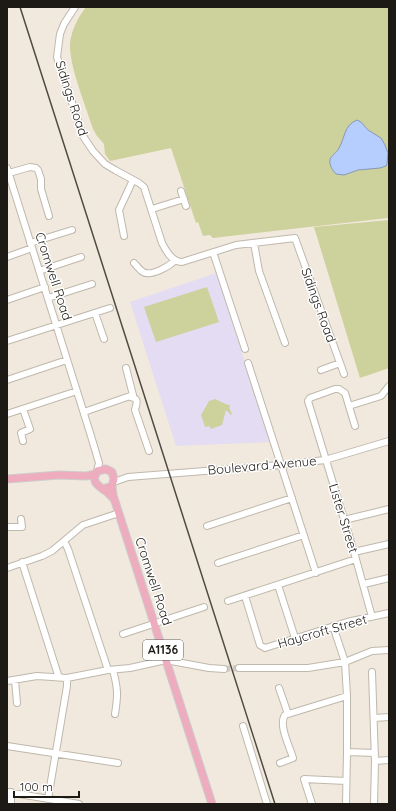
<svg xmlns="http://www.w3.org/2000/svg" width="396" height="811" font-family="Quicksand,sans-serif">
<rect width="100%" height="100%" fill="#f1e9dd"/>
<path fill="#e3dcf2" d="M216,273L271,442L176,446L130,302Z"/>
<path fill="#cdd19b" d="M86,7H389V368L360,378L314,227L389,220L388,218L213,238L210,235L203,236L198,222L196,223L171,148L110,161L105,154L104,144L97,136L93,129C86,106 69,66 70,44C71,31 78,17 86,7Z
M207,287L219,322L156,342L144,307Z
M215,399L228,405L229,404L230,407H229L232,414L231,415L226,410L222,425L211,429L209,426L205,427L201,415L209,401Z"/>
<path fill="#b6cefe" stroke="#8898b8" d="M357,120L361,122L368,130L381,138L385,145L388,153L387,164L386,166L380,168L358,170L344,175L336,174C333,171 329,165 330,160C331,155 337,153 339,148C345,138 344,125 357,120Z"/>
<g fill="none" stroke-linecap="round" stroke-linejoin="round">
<path stroke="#d1cabf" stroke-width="6" stroke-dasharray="6 3" stroke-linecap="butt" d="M224,669L239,668"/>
<g stroke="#bfb8ac" stroke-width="8">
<path id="minor" d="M75,7L64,24L60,34L57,57L83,136L93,151L105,164L115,170L139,183L144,187L162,243C166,251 172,262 182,262L236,245L295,238L344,374
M7,168L91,436L99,463L97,471
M9,173L30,167L36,168L38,170L41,179V189L49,216
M181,191L186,206
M152,209L184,199
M124,236L119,210L133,180
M30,243L72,230
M254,243L259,271L285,343
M213,252L245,349
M7,257L32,248
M134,263C137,266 140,270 143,272C151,277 170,266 175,260
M39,271L81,257
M48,298L92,284
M7,300L45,287
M95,313L104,339
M7,341L110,308
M248,363L316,573
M321,370L340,363
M7,380L67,360
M131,397C140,399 136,404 135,410L149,451
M349,406L381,396L389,386
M84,412L133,395L126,368
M7,414L77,391
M355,426L345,393L339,389H335L310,398L308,401L354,552L372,617
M23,441L21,433L30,429L23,409
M114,482L128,477L281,465L325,460L389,441
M344,520L389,509
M207,526L292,498
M7,527H22L21,519
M64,541L68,549L108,670
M354,552L389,544
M22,562L59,678
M218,563L304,535
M7,568L42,556L52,551L83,525L119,513
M364,584L389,578
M278,585L295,638
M245,596L260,645L265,648L347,622L389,613
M228,601L356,559
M333,626L345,662L347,696V752L346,804
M123,634L204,607
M239,668H308L345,662L372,651L389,650
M113,670C118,689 118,695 115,714
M372,672L375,761L374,804
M15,680L17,703
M7,681L37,676L67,678L108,670L130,668L166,660L209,668L224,669
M279,688L288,714
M374,718L389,717
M243,726L267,804
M7,746L118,763
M347,752L375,753
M375,761L389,760
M280,763L293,758C290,747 278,725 285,715L347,696
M7,792L79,804
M11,792V804
M48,799L67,686V678
M312,804L304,779L346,781"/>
</g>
<g stroke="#cdcdcc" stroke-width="9">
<path id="major" d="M7,479L59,475L86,476L96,474
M112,486L113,495L212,804
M103,489L112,486L114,479L112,472L106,469L97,471C91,481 97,485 104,490C108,492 111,496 114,499"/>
</g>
<use href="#minor" stroke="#fff" stroke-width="6"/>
<use href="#major" stroke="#eeacbf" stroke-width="7"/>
<path stroke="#4e4a44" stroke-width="1.5" d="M20,7L275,804"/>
</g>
<g text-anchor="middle" stroke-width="3" stroke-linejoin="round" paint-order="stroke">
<rect fill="#fff" stroke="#615f5c" stroke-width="1" x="143" y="640" width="40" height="20" rx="3"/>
<g font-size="12" font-weight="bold" fill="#1d1a16">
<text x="163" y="654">A1136</text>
</g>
<g font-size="13" fill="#1d1a16" stroke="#fff">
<text transform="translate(72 98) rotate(72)" y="5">Sidings Road</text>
<text transform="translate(54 276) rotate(72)" y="5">Cromwell Road</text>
<text transform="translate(319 305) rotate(70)" y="5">Sidings Road</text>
<text transform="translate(262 465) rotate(-5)" y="5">Boulevard Avenue</text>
<text transform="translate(344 518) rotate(73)" y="5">Lister Street</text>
<text transform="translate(154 581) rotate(72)" y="5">Cromwell Road</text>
<text transform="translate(322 631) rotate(-16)" y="5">Haycroft Street</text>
</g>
</g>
<rect width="396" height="811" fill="none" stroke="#1d1a16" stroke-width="16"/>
<path d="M14 791v6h65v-6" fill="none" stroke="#1d1a16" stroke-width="2"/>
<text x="20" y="791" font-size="12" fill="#1d1a16" stroke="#ffffff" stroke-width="3" paint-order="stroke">100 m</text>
</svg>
